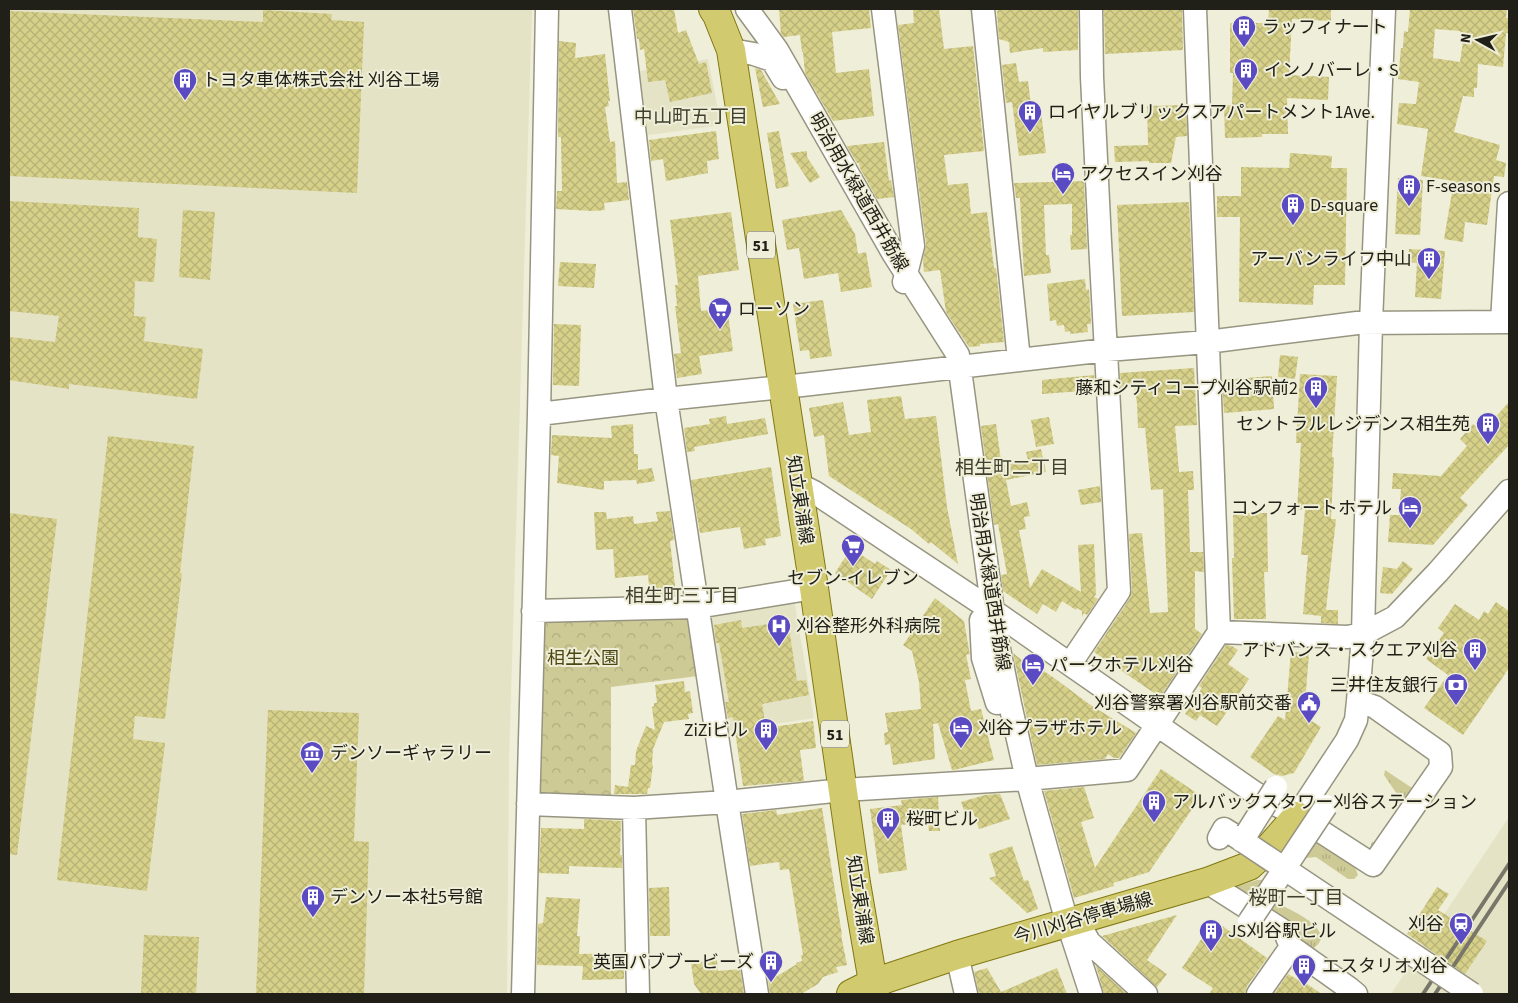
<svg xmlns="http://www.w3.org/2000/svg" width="1518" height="1003" font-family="'Source Sans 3','Noto Sans JP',sans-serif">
<defs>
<pattern id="grass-tufts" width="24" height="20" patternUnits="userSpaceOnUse" patternTransform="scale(1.25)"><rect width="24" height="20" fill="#ceca95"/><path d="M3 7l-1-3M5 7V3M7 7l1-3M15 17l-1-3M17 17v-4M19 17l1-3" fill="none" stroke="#b1ad80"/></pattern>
<pattern id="park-crowns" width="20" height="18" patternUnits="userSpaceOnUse" patternTransform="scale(1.25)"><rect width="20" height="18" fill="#ceca95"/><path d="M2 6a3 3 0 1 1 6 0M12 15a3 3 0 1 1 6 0" fill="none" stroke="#b1ad80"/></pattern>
<pattern id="building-cross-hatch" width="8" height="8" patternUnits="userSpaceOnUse" patternTransform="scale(1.25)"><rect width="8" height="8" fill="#d6d089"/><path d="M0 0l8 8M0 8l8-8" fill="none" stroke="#b7b276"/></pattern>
</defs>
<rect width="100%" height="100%" fill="#efeed8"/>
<path fill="#e5e3c5" d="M9,9H532L509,760L507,994H9Z
M708,59L721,125L642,136L634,72Z
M794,599L814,718L723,732L705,612Z
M1509,817V994H1391Z"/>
<path fill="url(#grass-tufts)" d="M1385,770L1415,790L1373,849L1371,845L1372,842H1375L1403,803L1384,775Z
M1305,841L1318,842L1355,867L1358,875L1354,879H1348L1316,857L1306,858L1300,855Z
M1257,880H1263L1266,883L1254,900L1235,887Z
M1279,904C1293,911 1338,931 1314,948L1308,947L1301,938L1271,910L1275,905Z"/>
<path fill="url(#park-crowns)" d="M689,616L698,676L611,687V800L539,794L543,620Z"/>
<path fill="url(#building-cross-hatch)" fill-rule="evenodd" d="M633,9H674L678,33L686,30L699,64L706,62L712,93L670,102L665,80L648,82L644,49L640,50L639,39H637Z
M779,9H869L871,28L832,32L836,73L869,69L874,116L833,121L805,73L803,52H802L800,35L784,37L781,34Z
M913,9H939L944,49L973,46L984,151L944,155L948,185L968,183L971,214L987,212L994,268H996L1004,342L980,344V346L969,347L946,312L940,270L924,272L923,260L926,244L898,25L914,23Z
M998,9H1078V50L1043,52V48L1010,53L1009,42L999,39L997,12Z
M1104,9H1182L1183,50L1105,54Z
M1269,9H1331V21L1292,19L1289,75L1329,77L1328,100L1287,98L1288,134H1262V137L1225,138L1224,105H1232L1233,73H1230V23H1268Z
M1410,9H1507L1506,18H1509V33H1506L1503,67L1478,64L1477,88H1474V97L1463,96L1454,132L1500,145L1496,160L1506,163L1504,177L1494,176L1487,225L1465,222L1463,242L1444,239L1454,181L1421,176L1428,129L1397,124L1399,103L1416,104L1419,82L1398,79L1401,48H1403L1404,31L1408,32ZM1435,29L1460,31V34H1464L1460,62L1433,58Z
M263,10L332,14L331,20L364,22L357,193L9,176V11L263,22Z
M559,41L576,43L575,58L605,54L610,101H608L609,106L605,107L610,142L615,141L617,183L627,182L629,200L604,203L605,210L593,211L556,209L557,191H562L561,137H558Z
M1016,63L1019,82L1028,81L1032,113L1041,112L1046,153L1019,156L1012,102L1006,103L1002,65Z
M755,68L761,70L780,104L763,107Z
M1186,105L1187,136L1176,137L1171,163H1149V161L1115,162L1114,146L1148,145L1147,106Z
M716,131L719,159L707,161L708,173L666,181L663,159L651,161L649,140Z
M779,131L789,186L776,189L767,133Z
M884,142L889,181L891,180L894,197L877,199L860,168L859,163H857L847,146Z
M807,151V157L820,177L810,183L790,153Z
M1290,153L1332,156L1331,168H1347L1345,285H1314L1313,305L1239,302L1240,217H1217V196H1241V167L1289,168Z
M1398,178L1423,180L1420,235L1395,234Z
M1084,181L1087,249L1071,250L1070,235H1072V204L1044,205L1046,255H1049L1051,273L1024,276L1020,198H1016L1014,183Z
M9,201L139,208L138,237L157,239L154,282L135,281L134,316L146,317L144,341L203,349L197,399L69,384V389L9,380V337L55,342L59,316L9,311Z
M1189,202L1194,312L1122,316L1117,205Z
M183,210L215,212L210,280L179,277Z
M841,210L855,234L858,254L866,252L872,287L841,292L838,273L804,279L799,248L787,250L782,220Z
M731,212L739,270L698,276L701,311L727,307L733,351L699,356L702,374L677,378L674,354L681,353L675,306H677L675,285H678L670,220Z
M1409,249L1445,251L1441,299L1415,297L1417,263L1408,262Z
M560,262L596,264L594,288L558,286Z
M1085,279L1086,290L1089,289L1091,324H1087L1088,332L1070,334V331L1065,332L1064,325L1057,326L1056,320L1050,321L1047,284Z
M823,300L832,356L810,359L809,350L800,351L793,304Z
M554,324L581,325L579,386L553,385Z
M1280,355L1298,357L1295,379L1278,377Z
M1194,368L1197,425L1175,426L1179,472L1193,471L1194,490H1188L1190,552H1203L1204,572L1195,571V629L1202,634L1160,697L1094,652L1130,598L1132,590L1129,534L1142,533L1150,613L1168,612L1163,489L1151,490L1145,428H1138L1137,403L1134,387L1121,388L1120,373Z
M1300,374L1337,376L1332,457L1334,458L1331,519H1336L1326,610H1338V624L1321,623V616L1303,614L1308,555H1301L1305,510L1297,509L1301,443H1296Z
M1094,375L1095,390L1042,394V380Z
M1272,376L1274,409L1224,413L1222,380Z
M901,396L905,419L936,416L947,507L958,564L931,542L929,544L911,529L829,476L824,435L814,437L809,408L843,402L849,435L871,432L867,400Z
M1509,402V445L1460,498L1468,505L1433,545L1388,542L1390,515H1399L1401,489H1392L1393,473L1441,476L1467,446L1460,439L1473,424L1482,432Z
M726,416L727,424L765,418L768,434L694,447L695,451L687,452L684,428L710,424L709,419Z
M1049,417L1054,444L1036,447L1031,420Z
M633,424L634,454H638V470L652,468L655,481L637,484L636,480L604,481V490L557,483L559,456L551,455L552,435L612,438L611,426Z
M996,424L1001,461H1003L1004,465L1028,460L1026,452L1041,449L1046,472L1006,480L1011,506L1027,502L1030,516L1024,517L1026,529L1019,530L1030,588L1042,569L1081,592L1078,545L1094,544L1096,594L1094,597L1098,599L1087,615L1084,613L1082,617V611L1077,608L1076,610L1062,601L1056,612L1043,604L1037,614L1003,591L1001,575L1007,574L998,524L994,525L981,426Z
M108,436L194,446L180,573H182L165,719L135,716L133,739L165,743L147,891L57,880Z
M771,467L781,536L765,539L766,545L744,549L740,527L700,533L691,480Z
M1100,486L1101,502L1081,505L1078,490Z
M670,511L674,540L670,541L676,594L650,595L648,575L615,578L613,549L596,550L594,512H606L607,519L633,516L634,524L658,521L656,512Z
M9,513L57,519L17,855L9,854Z
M1233,513H1267L1268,572H1264L1266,619H1234L1232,558H1234Z
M851,548L875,564L877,561L891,570L872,599L835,573Z
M1403,561L1413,569L1392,594L1380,593L1383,567L1397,569Z
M935,598L964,621L969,650L970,654L966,655L971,679L965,680L971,711L981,709L994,760L954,770H952L938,723L933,724L935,759L893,765L890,744L885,745L884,733L888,732L885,713L921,709L919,682L912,651L903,645Z
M1496,602L1509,611V668L1463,735L1424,708L1448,675L1426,659L1444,633L1438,628L1455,604L1479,620L1484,611L1488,614Z
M741,620L742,628L788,621L797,681L806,680L809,695L762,704L766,728L813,721L816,748L800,750L804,781L743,786L733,717L728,718L725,702H729L719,643H716L714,625Z
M1226,645L1232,646L1238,650L1228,664L1249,679L1217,726L1200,715L1196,721L1185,714L1202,688L1199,686Z
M1291,652L1309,653L1304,716L1321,727L1294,773L1282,776L1274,774L1250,757L1278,716L1285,720Z
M1013,653L1023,661L1025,658L1057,680L1089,704L1136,733L1119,758H1114L1108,754L1105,759L1037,765Z
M684,681L685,692L690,691L693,713L688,714L689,719L664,722L653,749L652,764L653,765L650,788H648L647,794H614L615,785L628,787L631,765H635L636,751L646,726L655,730L652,707L654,706V703H657L655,685Z
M268,710L359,713L354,841L369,842L364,994H256Z
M1161,769L1201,796L1149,872L1113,883L1114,886L1074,898L1044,791L1084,787L1094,818L1081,822L1095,868Z
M1000,794L1010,819L979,829L973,811L965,813L961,802L985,795Z
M938,797L940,831H929L928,822L901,825L907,870L879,874L870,809L902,805L901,800Z
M822,808L842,935H841L847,965L836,967L838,972L823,977L818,984L801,994H770L768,978H774L797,964L796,963L802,961L801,955H803L789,869L780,870L779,862L750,866L742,814L776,810L777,815Z
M584,819L621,821L620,855H622V868L569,866V874L539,873L541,828L584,829Z
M1012,846L1024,881L1028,880L1038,909L1027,913L989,878L996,876L989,854Z
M669,887L670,936H650L649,888Z
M1437,887L1449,894L1438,910L1487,941L1465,974L1407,934Z
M546,897L580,899L577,936H580L579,954L624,953V979L582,980L583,966L537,965L538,924L543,923Z
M1177,915L1147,960L1167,974L1157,987L1102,936Z
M1214,920L1267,958L1247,986L1245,994H1209L1213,988L1182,968Z
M144,935L199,937L196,994H141Z
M717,960L718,971L740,969L744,994H701L694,984L691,963Z
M1096,966L1127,994H1104Z
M987,968L1001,992L1057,968L1067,994H979L974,972Z
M1288,974L1300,981L1301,980L1322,994H1274Z"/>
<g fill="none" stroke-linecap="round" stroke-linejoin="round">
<g stroke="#979581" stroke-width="25">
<path id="minor" d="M620,9L666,399L727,802L634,808L638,994
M747,9L777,50L893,253L958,355L996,634L1010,704L1027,779L1063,908L1091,994
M883,9L913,246L904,282
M983,9L1019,360
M731,50L754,54L772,60L783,78
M1502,322L1509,203
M539,414L666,399L802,385L1107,350L1207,342L1357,323L1509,322
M798,484L814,492L1002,617L1255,793L1297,816L1373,865L1441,767L1440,753L1375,707L1358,701
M533,611L697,607L814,588
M981,620L983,658L997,703
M1219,632L1347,637L1363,634L1395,617L1438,572L1509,491
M1070,664L1119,591L1100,242L1092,77L1091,9
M528,804L634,808
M1297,816L1347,740L1356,720L1358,701L1363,634L1371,323L1384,9
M1219,838L1224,829L1237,837
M1207,882L1285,932L1291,947L1350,989L1356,994
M1077,920L1089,942L1146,994
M957,955L966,994
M523,994L539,414L547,9
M757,994L727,802L843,790L1027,779L1127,770L1219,632L1195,9
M1258,994L1291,947"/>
</g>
<g stroke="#817812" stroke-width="30">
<path id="major" d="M713,9L717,15L731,50L814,588L856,883L875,994
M851,994L873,983L957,955L1207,882L1249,866L1269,848L1297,816"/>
</g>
<use href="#minor" stroke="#fff" stroke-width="22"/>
<use href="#major" stroke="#d2ca6e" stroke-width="28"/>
<path stroke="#777668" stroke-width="4" d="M1423,994L1509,864
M1435,994L1509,882"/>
<g stroke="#979581" stroke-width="25" stroke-linecap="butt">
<path id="minor-bridge" d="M1237,837L1472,994
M1242,841L1276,787
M1249,922L1326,806"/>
</g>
<use href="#minor-bridge" stroke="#fff" stroke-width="22"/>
</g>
<defs>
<g id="building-pin" transform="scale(1.25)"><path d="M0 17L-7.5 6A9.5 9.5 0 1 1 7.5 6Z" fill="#5b4bc3" stroke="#efeed8"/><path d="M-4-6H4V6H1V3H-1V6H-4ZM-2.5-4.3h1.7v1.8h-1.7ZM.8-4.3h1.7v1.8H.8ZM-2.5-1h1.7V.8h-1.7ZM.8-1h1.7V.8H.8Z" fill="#fff"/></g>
<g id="hotel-pin" transform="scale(1.25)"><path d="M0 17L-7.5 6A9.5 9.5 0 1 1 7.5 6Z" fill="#5b4bc3" stroke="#efeed8"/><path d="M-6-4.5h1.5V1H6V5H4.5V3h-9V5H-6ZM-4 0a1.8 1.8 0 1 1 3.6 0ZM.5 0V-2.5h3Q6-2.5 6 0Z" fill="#fff"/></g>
<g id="supermarket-pin" transform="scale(1.25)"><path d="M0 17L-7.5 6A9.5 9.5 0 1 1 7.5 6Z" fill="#5b4bc3" stroke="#efeed8"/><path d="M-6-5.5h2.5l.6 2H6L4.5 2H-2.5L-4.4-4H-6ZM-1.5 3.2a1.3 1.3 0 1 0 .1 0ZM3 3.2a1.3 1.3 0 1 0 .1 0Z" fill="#fff"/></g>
<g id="hospital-pin" transform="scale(1.25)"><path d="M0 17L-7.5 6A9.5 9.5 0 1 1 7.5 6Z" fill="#5b4bc3" stroke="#efeed8"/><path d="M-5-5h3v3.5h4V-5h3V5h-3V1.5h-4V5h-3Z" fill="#fff"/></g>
<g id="bank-pin" transform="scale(1.25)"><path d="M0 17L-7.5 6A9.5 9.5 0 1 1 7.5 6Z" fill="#5b4bc3" stroke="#efeed8"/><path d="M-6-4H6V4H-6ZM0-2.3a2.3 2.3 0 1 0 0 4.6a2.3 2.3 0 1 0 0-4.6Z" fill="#fff"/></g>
<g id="civic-pin" transform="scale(1.25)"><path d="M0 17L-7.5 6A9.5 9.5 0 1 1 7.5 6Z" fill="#5b4bc3" stroke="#efeed8"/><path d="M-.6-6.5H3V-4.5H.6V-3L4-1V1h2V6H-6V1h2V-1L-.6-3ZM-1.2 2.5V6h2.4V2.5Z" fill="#fff"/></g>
<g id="museum-pin" transform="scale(1.25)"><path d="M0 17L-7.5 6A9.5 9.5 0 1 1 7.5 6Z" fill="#5b4bc3" stroke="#efeed8"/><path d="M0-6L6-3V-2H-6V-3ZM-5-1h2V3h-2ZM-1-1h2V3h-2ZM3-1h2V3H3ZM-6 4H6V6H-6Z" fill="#fff"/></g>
<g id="station-pin" transform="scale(1.25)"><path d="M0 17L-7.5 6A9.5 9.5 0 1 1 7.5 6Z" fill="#5b4bc3" stroke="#efeed8"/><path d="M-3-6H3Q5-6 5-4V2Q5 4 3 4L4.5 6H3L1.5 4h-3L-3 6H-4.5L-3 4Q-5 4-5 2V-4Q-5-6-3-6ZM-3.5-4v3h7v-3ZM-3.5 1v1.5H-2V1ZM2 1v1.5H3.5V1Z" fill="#fff"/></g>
</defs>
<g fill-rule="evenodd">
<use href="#building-pin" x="1244" y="27"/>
<use href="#building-pin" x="1246" y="70"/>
<use href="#building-pin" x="185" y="80"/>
<use href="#building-pin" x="1030" y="112"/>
<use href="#hotel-pin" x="1063" y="174"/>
<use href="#building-pin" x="1409" y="186"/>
<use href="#building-pin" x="1293" y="205"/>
<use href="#building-pin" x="1429" y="259"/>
<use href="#supermarket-pin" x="720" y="309"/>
<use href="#building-pin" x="1316" y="388"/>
<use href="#building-pin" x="1488" y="424"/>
<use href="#hotel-pin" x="1410" y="508"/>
<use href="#supermarket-pin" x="853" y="546"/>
<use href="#hospital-pin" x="779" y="626"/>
<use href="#building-pin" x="1475" y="650"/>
<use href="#hotel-pin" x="1033" y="665"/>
<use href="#bank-pin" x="1456" y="685"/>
<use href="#civic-pin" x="1309" y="703"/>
<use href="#hotel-pin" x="961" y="728"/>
<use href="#building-pin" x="766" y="730"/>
<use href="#museum-pin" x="312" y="753"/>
<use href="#building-pin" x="1154" y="802"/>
<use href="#building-pin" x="888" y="819"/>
<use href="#building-pin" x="313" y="897"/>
<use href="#station-pin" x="1461" y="924"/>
<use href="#building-pin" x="1211" y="931"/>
<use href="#building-pin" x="771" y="962"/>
<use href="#building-pin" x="1304" y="966"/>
</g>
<g text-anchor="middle" stroke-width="4" stroke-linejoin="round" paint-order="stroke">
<g fill="#efeed8" stroke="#5f5e52" stroke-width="1">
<rect x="747" y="231.5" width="28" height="27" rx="4"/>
<rect x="821" y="720.5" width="28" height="27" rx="4"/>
</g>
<g font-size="16" font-weight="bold" fill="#212018">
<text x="761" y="251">51</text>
<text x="835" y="740">51</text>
</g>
<g font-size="18" fill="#212018" stroke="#efeed8" text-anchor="start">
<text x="1262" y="33">ラッフィナート</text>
<text x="1264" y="76">インノバーレ・S</text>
<text x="202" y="86">トヨタ車体株式会社 刈谷工場</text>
<text x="1048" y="118">ロイヤルブリックスアパートメント1Ave.</text>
<text x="1080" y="180">アクセスイン刈谷</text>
<text x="1426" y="192">F-seasons</text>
<text x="1310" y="211">D-square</text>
<text x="1412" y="265" text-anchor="end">アーバンライフ中山</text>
<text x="738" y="315">ローソン</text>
<text x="1298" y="394" text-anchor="end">藤和シティコープ刈谷駅前2</text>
<text x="1470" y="430" text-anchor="end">セントラルレジデンス相生苑</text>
<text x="1392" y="514" text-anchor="end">コンフォートホテル</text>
<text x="853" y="584" text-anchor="middle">セブン-イレブン</text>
<text x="796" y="632">刈谷整形外科病院</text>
<text x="1458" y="656" text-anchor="end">アドバンス・スクエア刈谷</text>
<text x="1050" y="671">パークホテル刈谷</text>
<text x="1438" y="691" text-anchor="end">三井住友銀行</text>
<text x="1292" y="709" text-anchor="end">刈谷警察署刈谷駅前交番</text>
<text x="978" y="734">刈谷プラザホテル</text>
<text x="748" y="736" text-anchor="end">ZiZiビル</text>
<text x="330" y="759">デンソーギャラリー</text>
<text x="1172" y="808">アルバックスタワー刈谷ステーション</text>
<text x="906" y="825">桜町ビル</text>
<text x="330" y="903">デンソー本社5号館</text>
<text x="1444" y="930" text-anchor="end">刈谷</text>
<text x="1228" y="937">JS刈谷駅ビル</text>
<text x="754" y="968" text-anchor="end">英国パブブービーズ</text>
<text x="1322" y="972">エスタリオ刈谷</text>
</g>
<g font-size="18" fill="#212018" stroke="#efeed8">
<text transform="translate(859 192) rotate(60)" y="6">明治用水緑道西井筋線</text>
<text transform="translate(800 500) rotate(81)" y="6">知立東浦線</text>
<text transform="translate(990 582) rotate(81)" y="6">明治用水緑道西井筋線</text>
<text transform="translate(860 900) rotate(81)" y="6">知立東浦線</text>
<text transform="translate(1083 918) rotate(-16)" y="6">今川刈谷停車場線</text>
</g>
<g font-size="18" fill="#4c4710" stroke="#efeed8">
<text x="583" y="664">相生公園</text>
</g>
<g font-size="19" fill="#403f2d" stroke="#efeed8">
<text x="691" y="123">中山町五丁目</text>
<text x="1012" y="474">相生町二丁目</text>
<text x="682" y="602">相生町三丁目</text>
<text x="1296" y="904">桜町一丁目</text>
</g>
</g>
<rect width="1518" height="1003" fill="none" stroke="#212018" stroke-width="20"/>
<g transform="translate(1478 40) rotate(278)" stroke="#efeed8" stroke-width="4" paint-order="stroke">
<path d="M0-4L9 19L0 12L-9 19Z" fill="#212018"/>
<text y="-8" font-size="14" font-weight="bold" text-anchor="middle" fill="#212018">N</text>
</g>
</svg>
